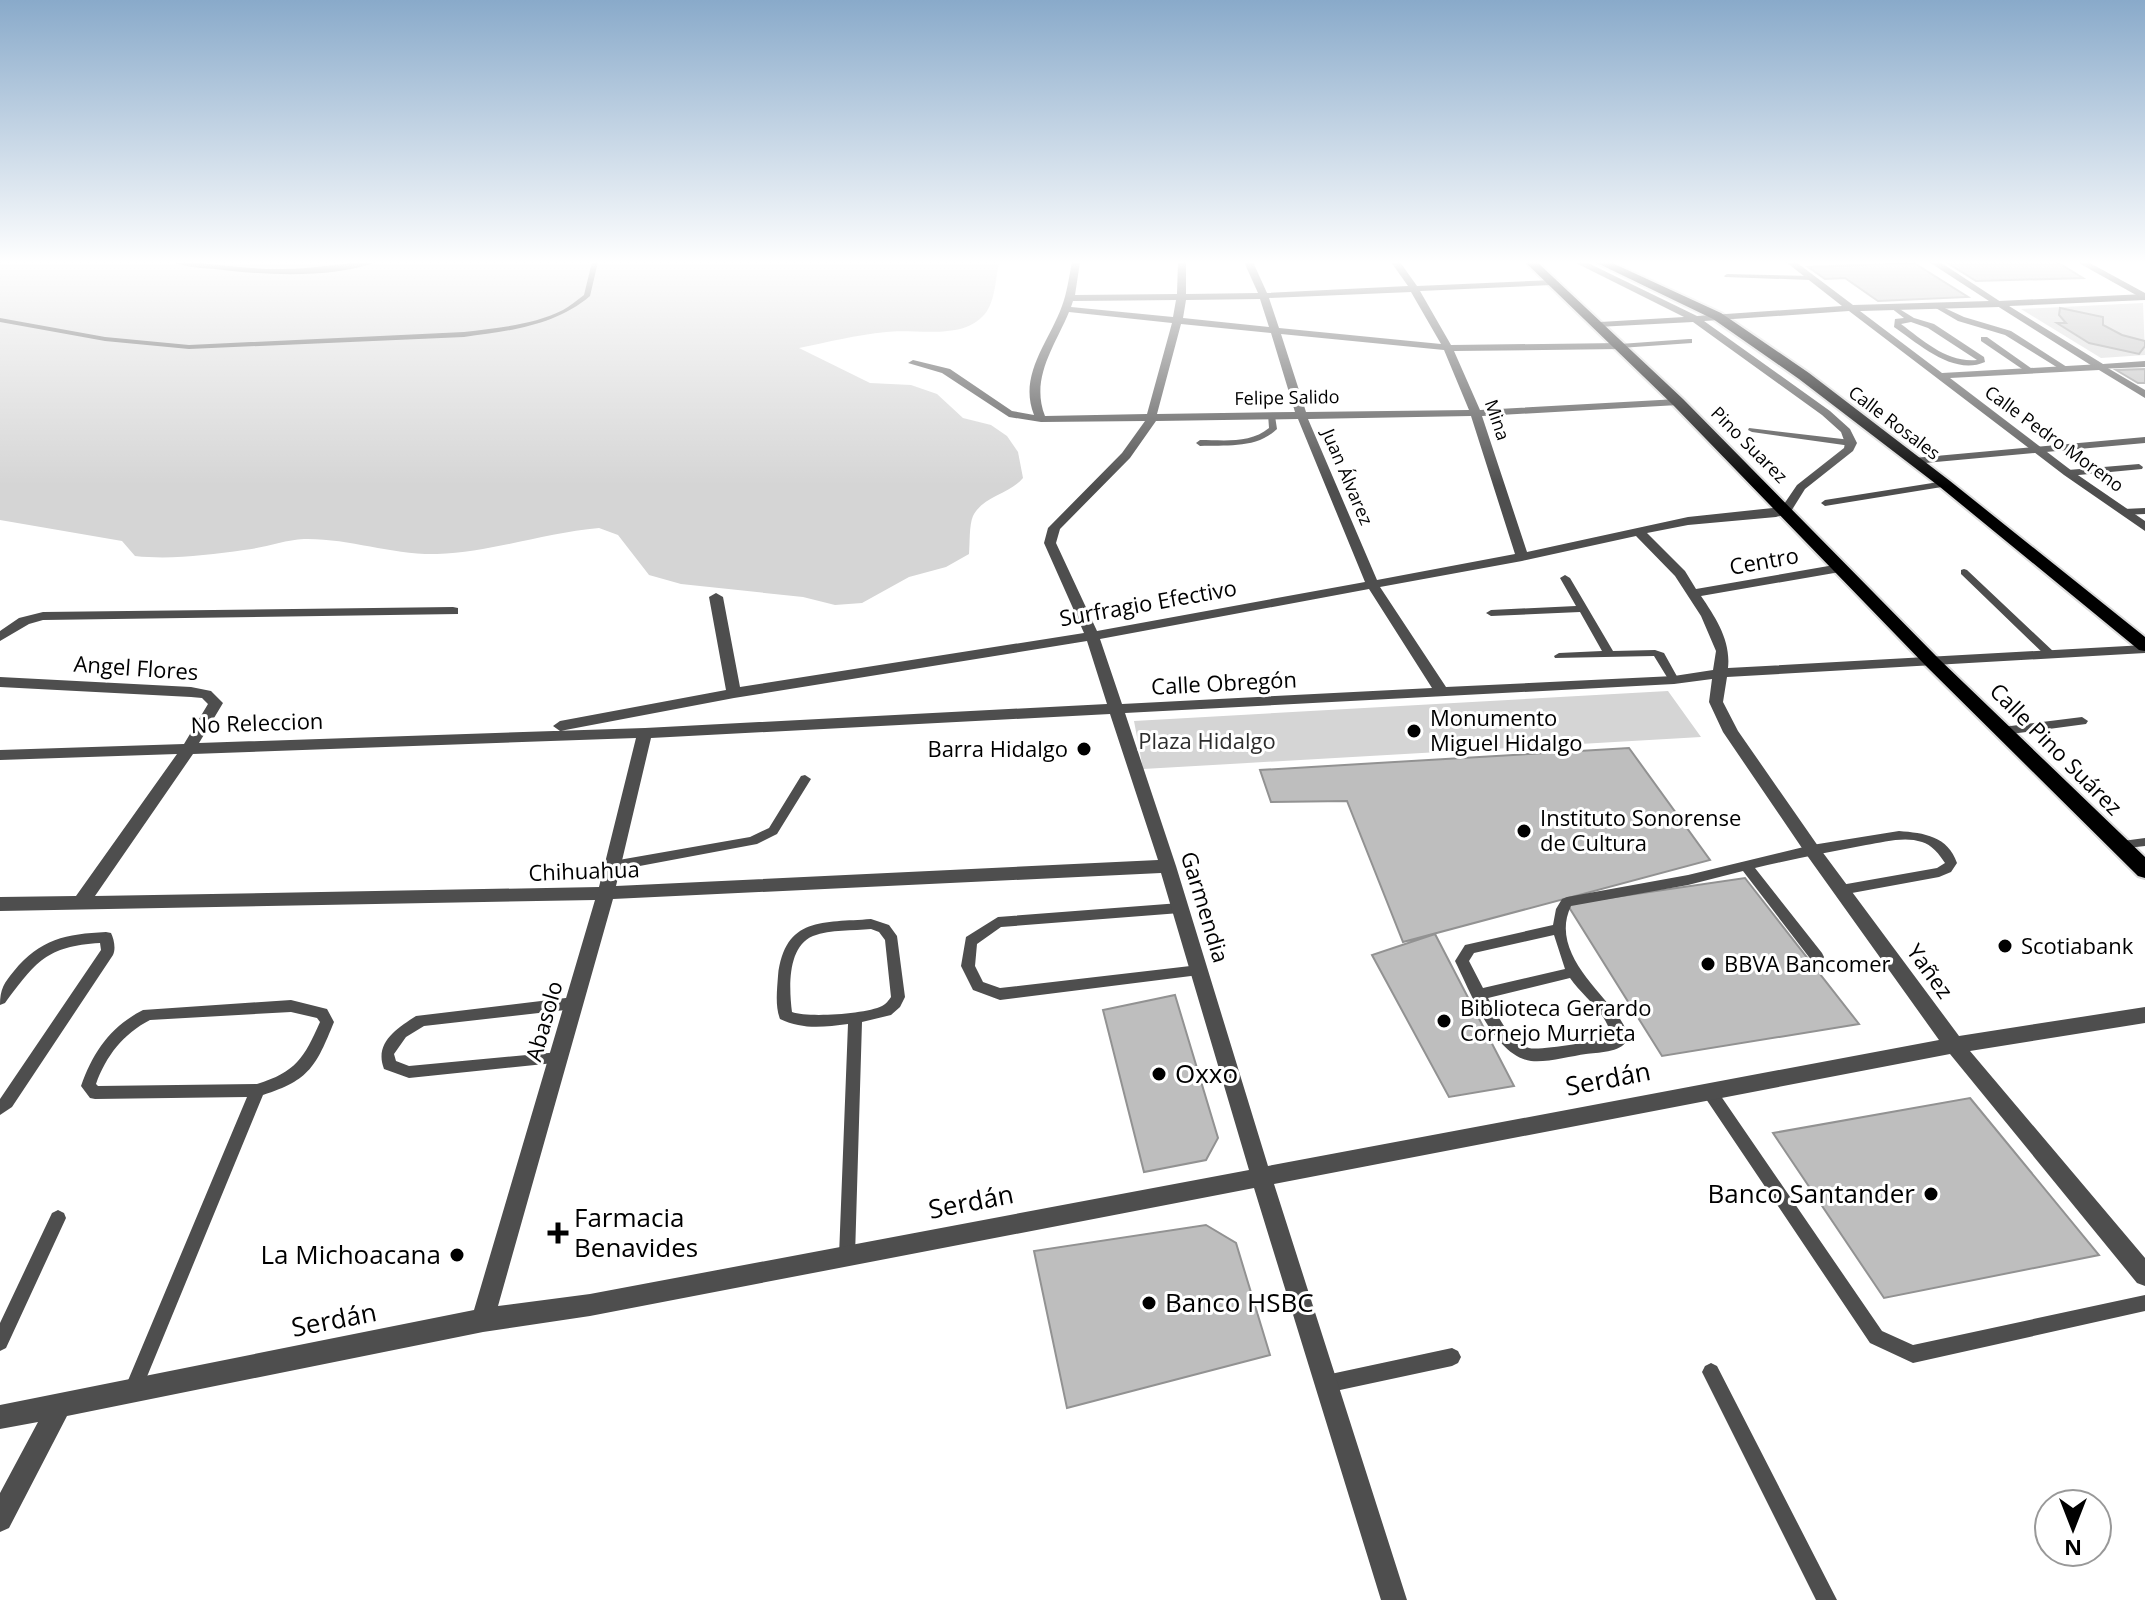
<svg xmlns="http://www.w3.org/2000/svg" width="2145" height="1600" font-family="'Open Sans',sans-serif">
<rect width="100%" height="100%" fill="#fff"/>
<path fill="#d5d5d5" d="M0,262H999C996,277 995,299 987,311C966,342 916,328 886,332C856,335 828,342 799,348L870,383L911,385L937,394L963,418L991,425L1007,436L1018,452L1023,478C1010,494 983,496 973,516C969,525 970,543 969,554L946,567L909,577L862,603L835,605L803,597L681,584L649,575L618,535L599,528C544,533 492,552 437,554C391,555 349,538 304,539C284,540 264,548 244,550C208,555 170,560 135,556L122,541L0,520Z
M2143,303L2145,355L2101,358L2021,309Z
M1668,691L1701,737L1143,769L1134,721Z"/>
<path fill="#bebebe" stroke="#929292" stroke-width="2" d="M1946,262H2057L2083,278L1976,281Z
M1914,263L1968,297L1878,301L1845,278L1825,279L1808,267Z
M2060,308L2103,317V325L2122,335L2145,341V346L2139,354L2089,343L2057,323H2066L2059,315Z
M2145,369V383H2138L2116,370Z
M1629,748L1710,860L1403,942L1347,801L1271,802L1260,770Z
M1745,878L1859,1024L1662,1056L1567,904Z
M1435,934L1514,1086L1449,1097L1372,955Z
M1175,995L1218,1138L1206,1160L1144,1172L1103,1010Z
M1970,1098L2099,1255L1884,1298L1773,1133Z
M1206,1225L1236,1243L1270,1355L1067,1408L1034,1251Z"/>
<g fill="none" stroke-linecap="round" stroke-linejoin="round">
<g stroke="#dbdbdb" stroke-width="4">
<path id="primary" d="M1525,262H1537L1683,399L1939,659L2145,857V878L2138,876L1927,667L1673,405Z
M1595,262H1610L1721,313L1809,373L1950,481L2145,637V651L2139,650L1940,487L1799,379L1713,319Z"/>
</g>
<path fill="#4e4e4e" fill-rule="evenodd" d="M172,262C207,262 242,269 277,269C310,270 343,262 376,262C332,279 262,275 215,269C201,268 185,267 172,262Z
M592,262H598L590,296C555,326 508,331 464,337L189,349L105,341L0,322V318L105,337L189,345L464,332C497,328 533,325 563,310C570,306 577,300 584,295Z
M1727,274L1811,276L1814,278L1811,280L1725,277L1724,276Z
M1936,304L1964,317L2011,331L2070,369L2063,371L2005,335L1958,321L1934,307L1933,306Z
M1893,305L1914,318L1934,324L1984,357L1985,362C1953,376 1919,344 1894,327L1895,319L1904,318L1891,308V306ZM1911,322L1928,328L1977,360C1947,363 1924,341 1901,324Z
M1981,337H1987L2035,371L2028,373L1981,341Z
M1689,339H1692V343L1620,348L1616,346L1620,344Z
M1268,414L1275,416L1277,429C1257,449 1226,445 1200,446L1196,443L1200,440C1223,440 1250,444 1269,428Z
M1749,428L1851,440L1855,443L1851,446L1752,432L1748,430Z
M2139,464L2143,467L2142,469L2068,476L2064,473L2068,470Z
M1945,481L1948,482V486L1825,506L1821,503L1825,500Z
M2145,508V514L2124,515L2119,512L2124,509Z
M1964,569L1967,570L2055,653L2056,655L2055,657H2047L1961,574V570Z
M1565,575L1570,578L1613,651L1655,650L1664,653L1679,680L1678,682H1670L1654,656L1555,658L1554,656L1559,653L1602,651L1580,612L1491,616L1486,613L1491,610L1576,606L1560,578Z
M2082,717L2088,721L2086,724L2003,735L1997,731L2003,727Z
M805,775L811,779L777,834L757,844L613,871L609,869L607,866L609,863L613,861L750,837L769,828L801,776Z
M1899,831C1924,833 1948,836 1957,863L1951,872L1939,877L1841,895L1836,893L1835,890L1836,887L1841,885L1937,868L1945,863C1940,855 1931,844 1922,842C1905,836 1884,842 1866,845C1829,852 1792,859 1755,868L1822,953L1824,957L1822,961L1817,962L1812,961L1743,871L1688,885L1571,906C1543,964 1637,1013 1626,1041C1622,1052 1596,1053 1586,1054C1571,1056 1546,1063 1531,1061C1494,1056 1470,991 1455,961L1465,945L1553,925L1556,909L1562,899L1567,897L1688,875L1812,845ZM1554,935L1565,969L1483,988L1469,961L1474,953ZM1570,978C1583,997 1608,1013 1611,1037L1607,1039C1593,1041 1539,1051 1529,1048C1509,1042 1498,1015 1488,998Z
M2145,838V846L2119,849L2115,848L2113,845L2115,842Z
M1180,903L1185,904L1187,908L1185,912L1180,913L1001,927L977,944L975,966L983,982L1000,988L1199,965L1204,966L1206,970L1204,974L1199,975L1000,1000L973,990L961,966L966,937L998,917Z
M871,919L889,925L897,936L905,997L900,1007L891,1015L862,1022L855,1256L853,1262L847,1264L841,1262L839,1256L848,1024C824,1027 803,1030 780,1019C775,1006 777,990 778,976C785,916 823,923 871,919ZM871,929L879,932L885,940L891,997C888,1001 887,1003 882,1006C866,1014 808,1018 792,1012C789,988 787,947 813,936C831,929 853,931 871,929Z
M106,932L111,933C114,939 116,949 113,955L12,1107L0,1115V1099L101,950L100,943C46,946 36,962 5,1003L0,1005C0,989 4,983 14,971C40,939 66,934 106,932Z
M574,997L579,999L581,1003L579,1007L574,1009L424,1026L406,1037L394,1054L396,1061L409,1066L559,1052L564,1054L566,1058L564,1062L409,1078L384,1069C374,1043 396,1029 416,1016Z
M291,1000L327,1009L334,1022C316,1066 310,1080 263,1095L139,1396L133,1399L127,1396L124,1390L247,1097L95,1099L90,1098L81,1086C93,1052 110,1027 143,1010ZM291,1012L317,1018L320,1022C304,1058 296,1072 257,1084L98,1086L96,1084C106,1056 123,1034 150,1020Z
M1709,1085L1714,1086L1882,1331L1913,1345L2145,1295V1311L1913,1363L1870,1343L1704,1096L1702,1091L1704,1086Z
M58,1210L64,1213L66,1218L6,1348L0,1351V1323L52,1213Z
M1452,1348L1458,1351L1461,1357L1458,1363L1452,1366L1326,1393L1320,1390L1317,1384L1320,1378L1326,1375Z
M1711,1363L1717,1366L1837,1600H1816L1702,1372L1705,1366Z"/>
<path fill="#4e4e4e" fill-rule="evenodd" d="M2145,294V300L2009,306L2103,364L2145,361V367L2097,369L1994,304L1999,301Z"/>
<path fill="#4e4e4e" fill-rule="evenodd" d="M1072,262H1080L1075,295L1177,294L1178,262H1186V294L1258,293L1244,262H1253L1267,293L1408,286L1391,262H1400L1417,286L1554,280L1555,282L1551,285L1420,291L1451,345L1620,343L1625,346L1620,349L1454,351L1480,410L1678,399L1683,402L1678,405L1482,416L1527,552L1688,517L1782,507L1797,485L1844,448L1845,443L1841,432L1822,415L1693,322L1597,327L1595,325L1600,322L1684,317L1574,262H1586L1697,316L1842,306L1786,262H1796L1853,305L1989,301L1929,262H1940L2004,304L1999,307L1860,311L1942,373L2101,364L2145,390V398L2099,370L1950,378L2072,471L2145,521V531L2064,475L1849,311L1704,321L1830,411L1850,429L1857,443L1853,451L1805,489L1790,513L1776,517L1688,525L1647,533L1685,571L1696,589L1840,564L1846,568L1840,572L1701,596C1716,618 1731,641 1728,668L2145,645V653L1727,677L1723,702L1738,731L1818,846L1959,1036L2145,1007V1023L1970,1051L2145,1258V1286L2137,1283L1950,1054L1274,1184L1407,1600H1381L1254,1188L590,1316L483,1332L67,1416L9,1528L0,1532V1493L38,1422L0,1429V1405L474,1310L595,900L0,911V897L76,896L177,754L0,760V750L184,744L208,704L202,698L191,697L0,687V677L191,687L211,691L223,703L199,743L645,728L1107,704L1087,641L734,698L560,731L553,726L560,721L726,690L709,597L716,593L723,597L740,687L1084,633L1044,543L1048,528L1122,453L1145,421L1041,422L1009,417L942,373L908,363L913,360L950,369L1012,411L1034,415C1018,375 1049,342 1062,306C1067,293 1069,277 1072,262ZM1411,292L1441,344L1279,328L1269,298ZM1260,299L1269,327L1183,318L1186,300ZM1176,300L1173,317L1071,307L1073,301ZM1069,312L1172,323L1147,414L1045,416C1030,378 1055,346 1069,312ZM1181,324L1271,333L1295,412L1157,414ZM1281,334L1444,350L1469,410L1306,412ZM1471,416L1515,554L1377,580L1308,419ZM1298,419L1365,582L1097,631L1056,543L1060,529L1130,458L1156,421ZM1636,536L1675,576L1701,616L1716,651L1713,670L1674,676L1446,687L1380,587L1522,561ZM1369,589L1432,688L1122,704L1100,639ZM1712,679L1709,702L1723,732L1806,854L1939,1040L1268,1166L1176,866L1125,713L1674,684ZM1110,714L1158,860L616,886L651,738ZM636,738L599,887L95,896L193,754ZM1161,873L1249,1170L590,1294L498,1306L613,899Z
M2077,262H2088L2145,293V300Z
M453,607L458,608V614L43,620L29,624L0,641V631L19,618L43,612Z"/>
<path fill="#4e4e4e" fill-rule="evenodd" d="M2145,437V443L1914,464L1908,461L1914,458Z"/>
<use href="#primary" fill="#000" fill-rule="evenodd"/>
</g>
<linearGradient id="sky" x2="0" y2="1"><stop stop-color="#89aaca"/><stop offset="0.54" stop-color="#fff"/><stop offset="1" stop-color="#fff" stop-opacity="0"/></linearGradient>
<rect width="2145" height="486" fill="url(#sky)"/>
<g fill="#000" stroke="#fff" stroke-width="3">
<circle cx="1414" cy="731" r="8"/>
<circle cx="1084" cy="749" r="8"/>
<circle cx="1524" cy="831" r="8"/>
<circle cx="2005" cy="946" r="8"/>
<circle cx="1708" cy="964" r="8"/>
<circle cx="1444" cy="1021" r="8"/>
<circle cx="1159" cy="1074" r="8"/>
<circle cx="1931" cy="1194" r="8"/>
<path d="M554 1221h8v8h8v8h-8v8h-8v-8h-8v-8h8z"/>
<circle cx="457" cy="1255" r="8"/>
<circle cx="1149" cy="1303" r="8"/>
</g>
<g text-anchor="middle" stroke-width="6" stroke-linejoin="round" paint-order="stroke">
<g font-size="18" fill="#000" stroke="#fff">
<text transform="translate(1287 398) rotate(-1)" y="6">Felipe Salido</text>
<text transform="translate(1497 420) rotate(71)" y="6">Mina</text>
<text transform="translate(1894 423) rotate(37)" y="6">Calle Rosales</text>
<text transform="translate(2054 439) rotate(36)" y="6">Calle Pedro Moreno</text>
<text transform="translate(1749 445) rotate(45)" y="6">Pino Suarez</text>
<text transform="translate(1347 477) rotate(67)" y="6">Juan Álvarez</text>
</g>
<g font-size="22" fill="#000" stroke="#fff">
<text transform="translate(1764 561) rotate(-10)" y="8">Centro</text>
<text transform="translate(1148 603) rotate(-10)" y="8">Surfragio Efectivo</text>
<text transform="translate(136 668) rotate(4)" y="8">Angel Flores</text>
<text transform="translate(1224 683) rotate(-3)" y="8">Calle Obregón</text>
<text transform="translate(257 723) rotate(-2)" y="8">No Releccion</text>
<text transform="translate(2056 749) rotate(45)" y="8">Calle Pino Suárez</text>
<text transform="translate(584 871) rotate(-2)" y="8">Chihuahua</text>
<text transform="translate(1205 907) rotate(73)" y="8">Garmendia</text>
<text transform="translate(1930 971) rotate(54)" y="8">Yañez</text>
<text transform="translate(544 1021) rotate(-74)" y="8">Abasolo</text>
</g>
<g font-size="22" fill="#000" stroke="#fff" text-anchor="start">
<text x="1430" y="726">Monumento<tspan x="1430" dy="25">Miguel Hidalgo</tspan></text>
<text x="1068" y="757" text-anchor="end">Barra Hidalgo</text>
<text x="1540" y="826">Instituto Sonorense<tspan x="1540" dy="25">de Cultura</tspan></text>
<text x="2021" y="954">Scotiabank</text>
<text x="1724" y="972">BBVA Bancomer</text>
<text x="1460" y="1016">Biblioteca Gerardo<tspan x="1460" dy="25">Cornejo Murrieta</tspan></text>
</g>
<g font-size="22" fill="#2c2c2c" stroke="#fff">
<text x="1207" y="749">Plaza Hidalgo</text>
</g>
<g font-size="26" fill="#000" stroke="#fff" text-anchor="start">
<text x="1175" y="1083">Oxxo</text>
<text x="1915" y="1203" text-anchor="end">Banco Santander</text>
<text x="574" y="1227">Farmacia<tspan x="574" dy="30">Benavides</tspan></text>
<text x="441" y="1264" text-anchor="end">La Michoacana</text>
<text x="1165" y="1312">Banco HSBC</text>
</g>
<g font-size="26" fill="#000" stroke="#fff">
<text transform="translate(1608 1079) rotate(-11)" y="9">Serdán</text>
<text transform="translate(971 1202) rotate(-11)" y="9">Serdán</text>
<text transform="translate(334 1320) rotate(-11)" y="9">Serdán</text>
</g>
</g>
<g transform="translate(2073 1528) rotate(180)"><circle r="38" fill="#ffffff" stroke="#999999" stroke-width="2"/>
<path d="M0-6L14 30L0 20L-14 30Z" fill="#000000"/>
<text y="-12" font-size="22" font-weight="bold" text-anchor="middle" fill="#000000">N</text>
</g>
</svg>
